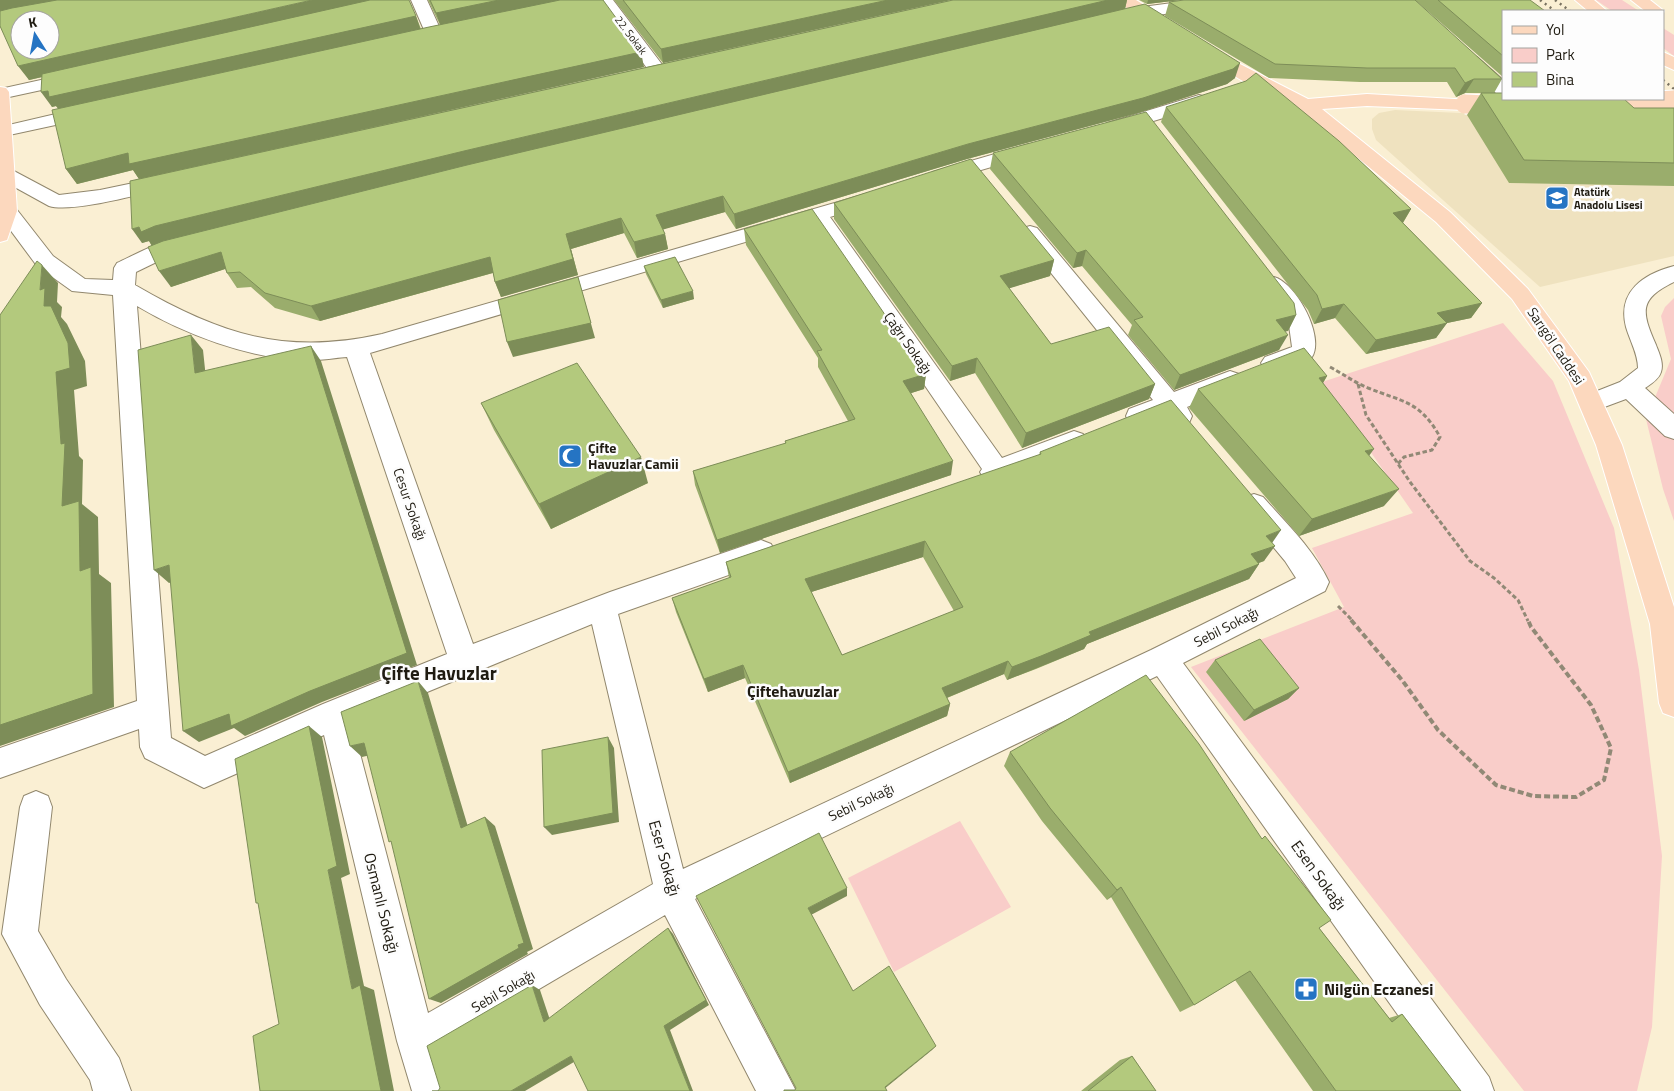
<svg xmlns="http://www.w3.org/2000/svg" width="1674" height="1091" font-family="'Titillium Web',sans-serif">
<rect width="100%" height="100%" fill="#faefd3"/>
<path fill="#efe2bf" d="M1395,110L1674,123V256L1540,287L1376,140L1372,129V119L1379,113Z"/>
<path fill="#f9cdc9" d="M1596,0H1622L1639,11H1612Z
M1663,28L1674,35V56L1663,48Z
M1674,298V521L1663,489L1646,419L1671,359L1661,316L1665,307Z
M1503,323L1553,381L1614,528L1639,670L1662,856L1652,1027L1637,1091H1524L1191,667L1344,607L1312,548L1413,513L1322,382Z
M960,821L1011,907L894,972L848,878Z"/>
<g fill="none" stroke-linecap="round" stroke-linejoin="round">
<g stroke="#91876d" stroke-width="2">
<path id="minor" d="M411,0H427L443,35L440,39L434,40L428,39Z
M597,0H613L667,71L664,75L658,76L652,75Z
M1195,0H1241L1239,3L1233,5L1142,17L1117,23L1111,22L1109,18L1111,14L1142,7Z
M1471,56L1477,57L1503,80V95L1497,94L1465,65L1462,61L1465,57Z
M77,72L83,73L86,77L83,81L0,99V89Z
M1199,95L1206,97L1208,101L1206,105L1114,133L1107,131L1104,127L1107,123Z
M90,106L97,108L99,112L97,116L0,137V127Z
M1029,144L1036,146L1039,150L1036,154L940,182L933,180L930,176L933,172Z
M5,168L12,170L59,195L100,190L167,176L174,178L177,182L174,186L167,188C140,194 72,213 49,206L0,179V169Z
M869,193L876,195L879,199L876,203L830,217L1002,458L1074,431L1083,434L1087,441L1083,448L997,481L993,482L984,479L980,472L982,469L813,222L370,353L473,644L610,592L761,540L771,544L775,552L771,560L618,614L683,869L1151,650L1296,578L1285,561L1245,513L1241,505L1245,497L1254,494L1263,497C1287,524 1314,550 1329,582L1325,591L1183,663L1489,1077L1494,1091H1452L1157,676L695,899L796,1091H756L665,915L437,1049L450,1091H412L397,1041L324,735L204,788L145,758L140,747L139,729L0,778V748L137,701L113,295L72,291L37,266L0,216V206L7,205L14,206L53,256L85,279L113,280L114,268L117,263C137,254 172,233 194,239L197,244L194,249L173,254L136,272L135,285C219,334 285,356 382,334ZM137,306C184,334 249,359 305,360C319,361 333,358 347,357L447,654L323,704L205,756L171,738ZM592,624L653,884L428,1013L352,723Z
M1030,226L1037,228L1174,392L1230,371L1239,374L1242,380L1239,386L1187,407L1192,416L1189,423C1178,426 1173,424 1165,415L1138,425L1129,423L1126,416L1129,409L1153,400L1023,238L1019,233L1023,228Z
M1674,266V282C1639,299 1641,311 1656,345C1659,353 1664,363 1661,372C1659,379 1651,384 1645,388L1674,414V439L1665,436L1626,399L1591,412L1582,409L1579,403L1582,397L1620,382L1638,368C1638,354 1630,341 1626,327C1617,292 1643,274 1674,266Z
M1274,277C1296,283 1325,336 1312,357L1273,372L1265,369L1261,363L1265,357L1292,347L1288,318L1263,284L1266,279Z
M36,791L48,796L52,807L38,931L66,979L119,1058L131,1091H93L90,1080L40,1005L2,934L20,807L24,796Z"/>
</g>
<g stroke="#fff" stroke-width="2">
<path id="major" d="M1117,0H1136L1172,22L1174,26L1172,30H1160L1119,3Z
M1575,0H1594L1607,11H1588Z
M1631,0H1650L1664,11L1663,13V11H1645Z
M1207,47L1308,99L1367,94L1472,100L1474,104L1472,108L1465,110L1367,106L1322,109L1450,212L1528,289L1589,372L1622,445L1674,607V717L1663,713L1659,703L1650,624L1596,445L1569,381L1512,299L1436,222L1298,109L1241,80L1201,56L1198,52L1201,48Z
M1663,52L1674,57V70L1663,65Z
M0,87L6,88L9,92L17,211L7,240L0,242Z"/>
</g>
<path stroke="#918976" stroke-width="3" stroke-dasharray="4.5 2.5" stroke-linecap="butt" d="M1330,367C1343,374 1354,382 1368,388C1403,402 1420,401 1440,437L1432,450L1404,457L1397,465
M1358,384L1366,415L1410,482L1470,561L1494,578L1518,600L1528,621
M1338,606L1353,621"/>
<path stroke="#918976" stroke-width="4" stroke-dasharray="6 3" stroke-linecap="butt" d="M1351,620L1402,680L1438,730L1496,785L1533,796L1576,797L1604,780L1611,748L1591,705L1531,627L1528,620"/>
<use href="#minor" fill="#fff" fill-rule="evenodd"/>
<use href="#major" fill="#fcd8be" fill-rule="evenodd"/>
<path stroke="#797261" stroke-width="2.5" stroke-dasharray="2 4" stroke-linecap="butt" d="M1540,0L1555,11
M1555,0L1570,11
M1663,80L1674,89
M1663,93L1674,101"/>
<g stroke="#fff" stroke-width="21" stroke-linecap="butt">
<path id="major-bridge" d="M1465,104L1510,106
M1593,105L1674,100"/>
</g>
<use href="#major-bridge" stroke="#fcd8be" stroke-width="19"/>
</g>
<path fill="#9aad6c" fill-rule="evenodd" d="M428,0H603L644,67L359,130L953,0H1127L1125,9L1235,78L1227,84L1138,113L967,159L736,229L725,212L663,229L665,234L668,249L637,258L624,233L571,249L578,275L501,297L495,282L493,273L320,321L275,308L251,287L237,288L227,273L225,269L171,287L152,246L149,241L142,243L139,179L133,170L77,184L66,169L58,108L56,106L52,107L42,77L29,80L0,26L416,16L421,29L440,25Z
M614,0H951L663,63Z
M1139,0H1181L1147,4Z
M1415,0H1530L1503,11V77Z
M1169,2L1502,79L1494,93L1634,108H1674V186L1509,183L1467,115L1481,93H1465L1456,97L1447,82H1360L1269,78L1165,16Z
M1166,107L1411,209L1403,223L1482,303L1471,318L1447,323L1436,338L1366,354L1335,318L1314,324L1308,310L1161,122Z
M993,153L1296,315L1288,331H1285L1279,350L1174,390L1128,335L1132,325L1082,266L1073,268L990,169Z
M834,203L1054,260L1050,276L1009,288L1051,344L1155,384L1149,399L1022,448L975,373L950,381L834,219Z
M744,229L926,374L924,389L911,393L951,475L720,553L695,485L693,471L785,444V441L848,421L818,367V358L746,245Z
M644,266L694,299L663,308L646,274Z
M1327,376L1323,383L1369,456L1384,506L1299,536L1189,408L1198,389Z
M481,403L648,483L551,529L494,430Z
M1040,452L1272,543L1264,561L1258,563L1259,564L1249,579L1087,644L1084,649L1036,669L1007,680L1004,674L947,698L950,704L947,716L790,783L745,678L708,692L676,612L672,598L729,578L726,562L1039,455ZM923,557L954,611L842,655L811,592Z
M1215,660L1299,688L1288,699L1244,721L1206,672Z
M1010,752L1319,928L1389,1018L1402,1014L1461,1091H1313L1235,980L1194,1005L1180,1012L1111,897L1107,900L1042,821L1004,766Z
M1132,1056L1156,1091H1081L1120,1060Z"/>
<path fill="#7d8d58" d="M0,0H72L0,14Z
M312,0H379L29,80L18,66Z
M499,0H570L441,27L436,13Z
M888,0H951L663,63L661,49Z
M1108,0H1127L1125,9L152,246L149,241L142,243L132,229L139,227L155,226L464,151Z
M1148,0H1181L1147,4Z
M416,16L421,31L60,111L56,106L52,107L41,92Z
M641,52L644,67L139,179L133,170L77,184L66,169L128,153Z
M1240,63L1235,78L1227,84L1138,113L967,159L736,229L734,214Z
M1474,79L1465,93L1456,97L1465,83Z
M723,196L725,212L658,231L656,215Z
M1411,209L1402,224L1393,213Z
M621,218L624,233L571,249L578,275L501,297L495,282L566,234Z
M665,234L668,249L637,258L634,242Z
M1086,250L1082,266L1073,268L1077,253Z
M221,252L231,267L171,287L159,271Z
M490,257L496,272L320,321L311,306Z
M1054,260L1050,276L997,292L1000,276Z
M42,265L58,283L57,302L62,307L61,317L67,324L85,361L87,386L74,390L79,456L83,460L82,504L98,517L99,574L111,583L114,707L0,746V725L80,571L62,506L61,444L44,306L40,290Z
M578,277L595,338L513,357L507,342Z
M693,291L694,299L663,308L661,300Z
M1482,303L1471,318L1447,323L1436,338L1366,354L1376,340L1437,313Z
M1344,304L1335,318L1314,324L1322,309Z
M1296,315L1288,331L1268,336L1276,320Z
M191,335L203,350L207,388L195,373Z
M1288,335L1279,350L1174,390L1180,375Z
M311,346L321,361L417,665L322,702L245,736L234,728L199,742L183,731Z
M977,358L975,373L950,381L952,366Z
M926,374L924,389L902,396L903,381Z
M1327,376L1316,395L1319,378Z
M1155,384L1149,399L1022,448L1026,433Z
M1374,449L1361,467L1365,451Z
M641,457L648,483L551,529L539,504Z
M953,461L951,475L720,553L717,540Z
M1399,489L1384,506L1299,536L1312,519Z
M1281,530L1270,546L1266,536Z
M925,541L923,557L805,594V579Z
M1275,546L1264,561L1241,570L1251,554Z
M1259,564L1249,579L1087,644L1084,649L1007,680L1012,667L1089,632Z
M169,565L184,578L169,583L154,570Z
M1008,661L1004,674L939,701L942,688Z
M743,665L745,678L708,692L704,679Z
M418,681L428,693L471,837L461,828Z
M1299,688L1288,699L1244,721L1254,710Z
M950,704L947,716L790,783L788,772Z
M309,726L322,737L350,874L341,878L364,986L374,990L394,1091H381L352,989L328,870Z
M608,737L614,748L619,822L552,835L544,827Z
M364,743L375,754L362,757L350,746Z
M485,817L495,826L533,949L527,952L528,954L441,1003L429,999Z
M1121,887L1111,897L1107,900L1117,890Z
M847,888V896L809,916L808,908Z
M668,928L673,934L709,1005L670,1030L693,1091H690L664,1026Z
M532,985L540,990L552,1026L544,1022Z
M936,1046L932,1050L883,1090L885,1087Z
M571,1056L579,1059L525,1091H511Z"/>
<path fill="#b3c97d" stroke="#7d8d58" fill-rule="evenodd" d="M57,0H312L18,66L0,26V11L12,8ZM20,20H50V50H20Z
M370,0H409L416,16L49,97L48,91L41,92L42,74Z
M430,0H499L436,13Z
M560,0H603L641,52L129,164L128,153L66,169L52,110L429,27Z
M623,0H888L661,49Z
M953,0H1108L464,151L155,226L141,232L139,227L132,229L130,181Z
M1184,0H1415L1502,79H1474L1465,83L1455,68H1367L1275,64L1169,2Z
M1438,0H1530L1545,11H1503V56Z
M1145,4L1240,63L1233,69L1143,98L968,144L734,214L723,196L656,215L665,234L634,242L621,218L566,234L573,259L495,282L490,257L311,306L265,293L240,272L227,273L221,252L159,271L148,247L163,241L467,165Z
M1256,73L1339,141L1411,209L1393,213L1482,303L1437,313L1447,323L1376,340L1344,304L1322,309L1317,295L1166,107L1246,81Z
M1481,93H1503V99H1624L1634,108H1674V163L1524,160Z
M1146,112L1294,303L1296,315L1276,320L1288,335L1180,375L1134,320L1143,317L1086,250L1077,253L993,153Z
M971,159L1054,260L1000,276L1051,344L1109,327L1155,384L1026,433L977,358L952,366L834,203Z
M812,209L926,374L903,381L953,461L717,540L693,471L786,443L785,441L855,419L817,351L822,350L744,229Z
M675,257L693,291L661,300L644,266Z
M37,261L42,265L40,290L45,288L44,306H51L68,343L70,368L56,372L61,444L65,443L62,506L79,501L80,571L91,567L93,694L0,725V315Z
M578,277L591,323L507,342L498,300Z
M191,335L195,373L311,346L407,653L310,691L231,726L229,714L183,731L169,565L154,570L138,350Z
M1304,348L1327,376L1319,378L1374,449L1365,451L1399,489L1312,519L1198,389Z
M577,363L641,457L539,504L481,403Z
M1171,400L1281,530L1266,536L1275,546L1251,554L1259,564L1089,632L1091,635L1041,656L1012,667L1008,661L942,688L950,704L788,772L743,665L704,679L672,598L731,577L726,562L1041,454L1040,452ZM925,541L963,607L842,655L805,579Z
M1260,639L1299,688L1254,710L1215,660Z
M1146,675L1199,744L1262,839L1265,836L1331,920L1319,928L1392,1022L1402,1014L1461,1091H1336L1250,971L1194,1005L1121,887L1117,890L1050,808L1010,752Z
M418,681L461,828L485,817L524,943L518,945L519,948L429,999L391,841L389,842L364,743L350,746L341,712Z
M309,726L337,866L328,870L352,989L360,985L381,1091H260L253,1036L279,1024L258,903H256L235,759Z
M608,737L613,813L544,827L542,750Z
M819,833L847,888L808,908L853,991L889,966L936,1046L885,1087L887,1091H784V1090H795L796,1088L696,896Z
M668,928L706,1000L664,1026L690,1091H588L571,1056L511,1091H432H438L440,1088L427,1046L532,985L544,1022Z
M1132,1056L1156,1091H1088Z"/>
<defs>
<g id="school-square" transform="scale(1.25)"><rect x="-9" y="-9" width="18" height="18" rx="4" fill="#2574c3" stroke="#fdfdfd"/><path d="M0-5L7-2L0 1L-7-2ZM-4 1L0 2.5L4 1V4Q0 6-4 4Z" fill="#fff"/></g>
<g id="mosque-square" transform="scale(1.25)"><rect x="-9" y="-9" width="18" height="18" rx="4" fill="#2574c3" stroke="#fdfdfd"/><path d="M3.5-4.9A6 6 0 1 0 3.5 4.9A5 5 0 1 1 3.5-4.9Z" fill="#fff"/></g>
<g id="pharmacy-square" transform="scale(1.25)"><rect x="-9" y="-9" width="18" height="18" rx="4" fill="#2574c3" stroke="#fdfdfd"/><path d="M-2-6h4v4h4v4h-4v4h-4v-4h-4v-4h4Z" fill="#fff"/></g>
</defs>
<g fill-rule="evenodd">
<use href="#school-square" x="1557" y="198"/>
<use href="#mosque-square" x="570" y="456"/>
<use href="#pharmacy-square" x="1306" y="989"/>
</g>
<g text-anchor="middle" stroke-width="5" stroke-linejoin="round" paint-order="stroke">
<g font-size="11" fill="#1f1b11" stroke="#fdfdfd">
<text transform="translate(631 35) rotate(53)" y="4">22. Sokak</text>
</g>
<g font-size="11" font-weight="bold" fill="#1f1b11" stroke="#fdfdfd" text-anchor="start">
<text x="1574" y="196">Atatürk<tspan x="1574" dy="13">Anadolu Lisesi</tspan></text>
</g>
<g font-size="14" fill="#1f1b11" stroke="#fdfdfd">
<text transform="translate(908 343) rotate(55)" y="5">Çağrı Sokağı</text>
<text transform="translate(1556 346) rotate(56)" y="5">Sarıgöl Caddesi</text>
<text transform="translate(410 504) rotate(71)" y="5">Cesur Sokağı</text>
<text transform="translate(1226 627) rotate(-27)" y="5">Sebil Sokağı</text>
<text transform="translate(861 802) rotate(-25)" y="5">Sebil Sokağı</text>
<text transform="translate(503 991) rotate(-30)" y="5">Sebil Sokağı</text>
</g>
<g font-size="14" font-weight="bold" fill="#1f1b11" stroke="#fdfdfd" text-anchor="start">
<text x="588" y="453">Çifte<tspan x="588" dy="16">Havuzlar Camii</tspan></text>
</g>
<g font-size="16" font-weight="bold" fill="#1f1b11" stroke="#fdfdfd">
<text x="793" y="697">Çiftehavuzlar</text>
</g>
<g font-size="16" fill="#1f1b11" stroke="#fdfdfd">
<text transform="translate(665 858) rotate(74)" y="6">Eser Sokağı</text>
<text transform="translate(1319 875) rotate(54)" y="6">Esen Sokağı</text>
<text transform="translate(382 903) rotate(76)" y="6">Osmanlı Sokağı</text>
</g>
<g font-size="16" font-weight="bold" fill="#1f1b11" stroke="#fdfdfd" text-anchor="start">
<text x="1324" y="995">Nilgün Eczanesi</text>
</g>
<g font-size="19" font-weight="bold" fill="#1f1b11" stroke="#fdfdfd">
<text x="439" y="680">Çifte Havuzlar</text>
</g>
</g>
<rect x="1502" y="10" width="162" height="90" fill="#fdfdfd" stroke="#a4a39f"/>
<rect x="1512" y="26" width="25" height="8" fill="#fcd8be" stroke="#a4a39f"/>
<text x="1546" y="35" font-size="15" fill="#1f1b11">Yol</text>
<rect x="1512" y="48" width="25" height="15" fill="#f9cdc9" stroke="#a4a39f"/>
<text x="1546" y="60" font-size="15" fill="#1f1b11">Park</text>
<rect x="1512" y="72" width="25" height="15" fill="#b3c97d" stroke="#a4a39f"/>
<text x="1546" y="85" font-size="15" fill="#1f1b11">Bina</text>
<g transform="translate(35 35) rotate(349)"><circle r="24" fill="#fdfdfd" stroke="#a4a39f"/>
<path d="M0-4L9 19L0 12L-9 19Z" fill="#2574c3"/>
<text y="-8" font-size="14" font-weight="bold" text-anchor="middle" fill="#1f1b11">K</text>
</g>
</svg>
